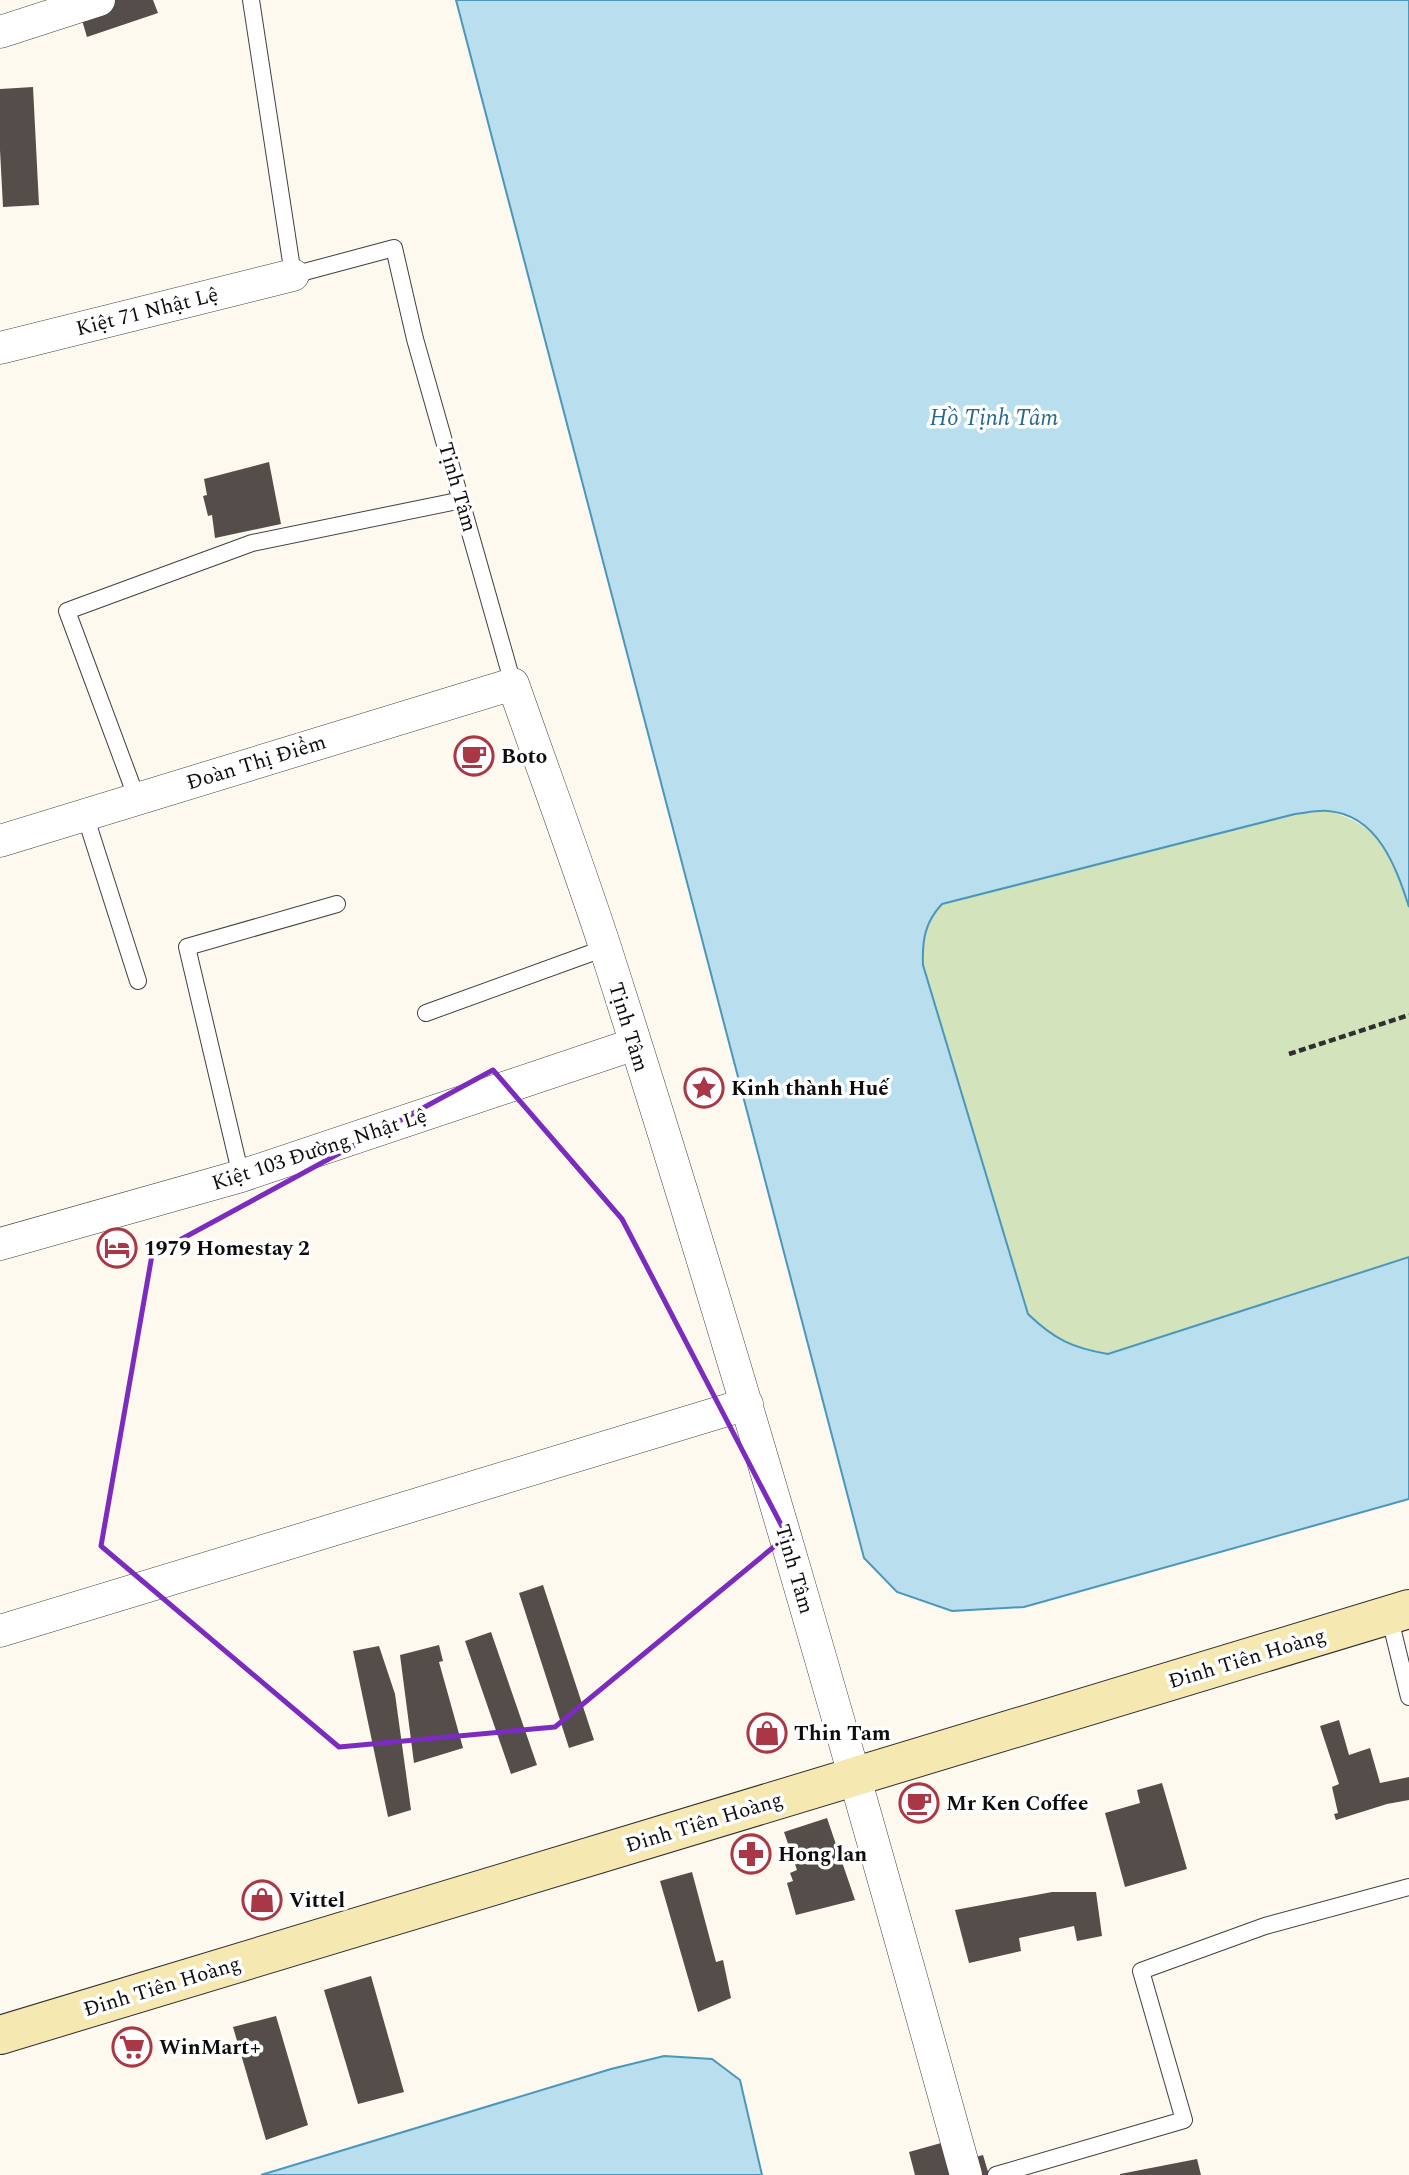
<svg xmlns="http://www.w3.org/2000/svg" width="1409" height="2175" font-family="Spectral,serif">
<rect width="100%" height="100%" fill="#fdf9ee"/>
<path fill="#d3e3bc" d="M1328,811C1382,825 1393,858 1409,907V1257L1108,1354C1072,1348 1054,1339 1028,1314L923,965L924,930L942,904L1295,814Z"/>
<path fill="#b9deee" stroke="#4a97bb" stroke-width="2" d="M456,0H1409V907C1396,867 1378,815 1328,811C1317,810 1305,813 1295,814L942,904C925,922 922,940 923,965L1028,1314C1054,1339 1072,1348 1108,1354L1409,1257V1499L1024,1607L952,1611L897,1592L864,1558Z
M664,2056L712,2059L740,2080L762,2175H261L611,2069Z"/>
<path fill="#544d4a" d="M58,0H153L158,13L87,37L81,17Z
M33,87L39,205L3,207L0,150V89Z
M269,462L281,524L215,538L212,515L208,516L203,496L207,495L204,479Z
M543,1585L594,1740L569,1748L519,1593Z
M491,1632L537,1765L511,1774L465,1641Z
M439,1645L443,1661L439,1662L463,1748L414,1763L400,1655Z
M379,1646L395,1694L411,1810L388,1817L353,1651Z
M1339,1720L1349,1755L1370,1748L1380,1783L1409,1777V1800L1387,1804L1336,1820L1334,1814L1338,1813L1332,1787L1339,1784L1320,1726Z
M1162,1783L1187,1869L1125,1887L1105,1813L1140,1803L1137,1790Z
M827,1818L855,1900L796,1915L787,1883L793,1881L790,1873L797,1870L784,1832Z
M692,1872L716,1962L723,1960L731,1998L698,2012L660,1881Z
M1052,1892H1096L1102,1936L1077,1941L1074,1926L1019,1938L1021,1951L969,1963L955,1910Z
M371,1976L404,2092L358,2104L324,1990Z
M276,2016L308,2125L266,2140L233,2027Z
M966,2136L972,2158L983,2155L989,2175H915L909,2152Z
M1197,2159L1201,2175H1120V2174Z"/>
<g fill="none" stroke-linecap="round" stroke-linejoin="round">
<g stroke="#404040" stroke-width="18">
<path id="service" d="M251,0L293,275L394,248L415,339L513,684
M137,799L67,611L252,543L462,500
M85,815L138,981
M426,1013L605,948
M241,1176L187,947L337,904
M1389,1615L1409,1697
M996,2175L1184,2120L1141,1971L1265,1926L1409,1887"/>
</g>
<g stroke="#404040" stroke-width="33">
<path id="minor" d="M0,32L99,0
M0,348L293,275
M0,841L513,684C544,773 577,861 606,950C736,1356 853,1765 966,2175
M0,1244L241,1176L635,1044
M0,1631L747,1404"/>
</g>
<g stroke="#2f2f2f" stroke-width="40">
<path id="secondary" d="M0,2035L1409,1609"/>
</g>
<path stroke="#2f2f2f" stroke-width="4.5" stroke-dasharray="7 3.5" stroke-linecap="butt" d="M1289,1054L1409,1015"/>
<use href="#service" stroke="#fff" stroke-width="16"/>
<use href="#minor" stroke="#fff" stroke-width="32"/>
<use href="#secondary" stroke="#f5e8b1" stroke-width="38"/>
</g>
<path fill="none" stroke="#7b2cbf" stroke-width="5" stroke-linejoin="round" d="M493,1070L622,1219L787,1536L555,1727L339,1747L101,1546L152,1255Z"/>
<defs>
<g id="cafe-ring" transform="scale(2.0125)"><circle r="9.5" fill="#fff" stroke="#aa3745" stroke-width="1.5"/><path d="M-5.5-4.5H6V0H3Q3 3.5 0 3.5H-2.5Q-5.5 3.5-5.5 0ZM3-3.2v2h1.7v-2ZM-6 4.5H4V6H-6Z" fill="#aa3745"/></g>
<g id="sight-ring" transform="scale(2.0125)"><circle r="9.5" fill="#fff" stroke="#aa3745" stroke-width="1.5"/><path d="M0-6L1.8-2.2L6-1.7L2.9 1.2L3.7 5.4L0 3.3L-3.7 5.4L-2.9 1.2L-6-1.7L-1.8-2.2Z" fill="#aa3745"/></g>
<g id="hotel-ring" transform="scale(2.0125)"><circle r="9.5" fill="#fff" stroke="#aa3745" stroke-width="1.5"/><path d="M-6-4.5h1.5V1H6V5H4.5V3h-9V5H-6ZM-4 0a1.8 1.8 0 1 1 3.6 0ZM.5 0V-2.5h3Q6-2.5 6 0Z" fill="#aa3745"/></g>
<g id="shop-ring" transform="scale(2.0125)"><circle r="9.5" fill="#fff" stroke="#aa3745" stroke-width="1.5"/><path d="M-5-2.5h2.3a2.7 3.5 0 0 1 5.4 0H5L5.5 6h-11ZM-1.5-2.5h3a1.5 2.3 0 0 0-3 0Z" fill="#aa3745"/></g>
<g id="pharmacy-ring" transform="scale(2.0125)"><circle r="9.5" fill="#fff" stroke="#aa3745" stroke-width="1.5"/><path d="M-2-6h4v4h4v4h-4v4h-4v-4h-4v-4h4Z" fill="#aa3745"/></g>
<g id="supermarket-ring" transform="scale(2.0125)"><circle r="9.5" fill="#fff" stroke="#aa3745" stroke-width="1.5"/><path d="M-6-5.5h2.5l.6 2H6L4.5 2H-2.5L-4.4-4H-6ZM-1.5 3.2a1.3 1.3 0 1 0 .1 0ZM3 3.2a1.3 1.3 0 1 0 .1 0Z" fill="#aa3745"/></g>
</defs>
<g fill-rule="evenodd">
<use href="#cafe-ring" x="474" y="756"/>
<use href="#sight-ring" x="704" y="1088"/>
<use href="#hotel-ring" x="117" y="1248"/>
<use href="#shop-ring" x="767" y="1733"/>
<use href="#cafe-ring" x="919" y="1803"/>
<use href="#pharmacy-ring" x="751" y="1854"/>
<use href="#shop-ring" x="262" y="1900"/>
<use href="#supermarket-ring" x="132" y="2047"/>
</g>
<g text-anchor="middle" stroke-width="7" stroke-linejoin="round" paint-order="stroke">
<g font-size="21" fill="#0d0d0d" stroke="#fff">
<text transform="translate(147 311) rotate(-14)" y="7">Kiệt 71 Nhật Lệ</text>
<text transform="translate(458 487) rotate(74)" y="7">Tịnh Tâm</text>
<text transform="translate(256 762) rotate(-17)" y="7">Đoàn Thị Điểm</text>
<text transform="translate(629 1027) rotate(73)" y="7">Tịnh Tâm</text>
<text transform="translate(319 1149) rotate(-18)" y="7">Kiệt 103 Đường Nhật Lệ</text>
<text transform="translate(795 1569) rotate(74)" y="7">Tịnh Tâm</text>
<text transform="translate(1247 1658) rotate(-17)" y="7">Đinh Tiên Hoàng</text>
<text transform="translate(704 1822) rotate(-17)" y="7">Đinh Tiên Hoàng</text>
<text transform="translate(162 1986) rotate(-17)" y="7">Đinh Tiên Hoàng</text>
</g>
<g font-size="21" font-weight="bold" fill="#0d0d0d" stroke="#fff" text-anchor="start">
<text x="501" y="763">Boto</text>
<text x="731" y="1095">Kinh thành Huế</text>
<text x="144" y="1255">1979 Homestay 2</text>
<text x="794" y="1740">Thin Tam</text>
<text x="946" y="1810">Mr Ken Coffee</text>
<text x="778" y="1861">Hong lan</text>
<text x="289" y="1907">Vittel</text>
<text x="159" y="2054">WinMart+</text>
</g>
<g font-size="23" font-style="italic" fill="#26698e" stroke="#fff">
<text x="994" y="425">Hồ Tịnh Tâm</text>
</g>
</g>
</svg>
